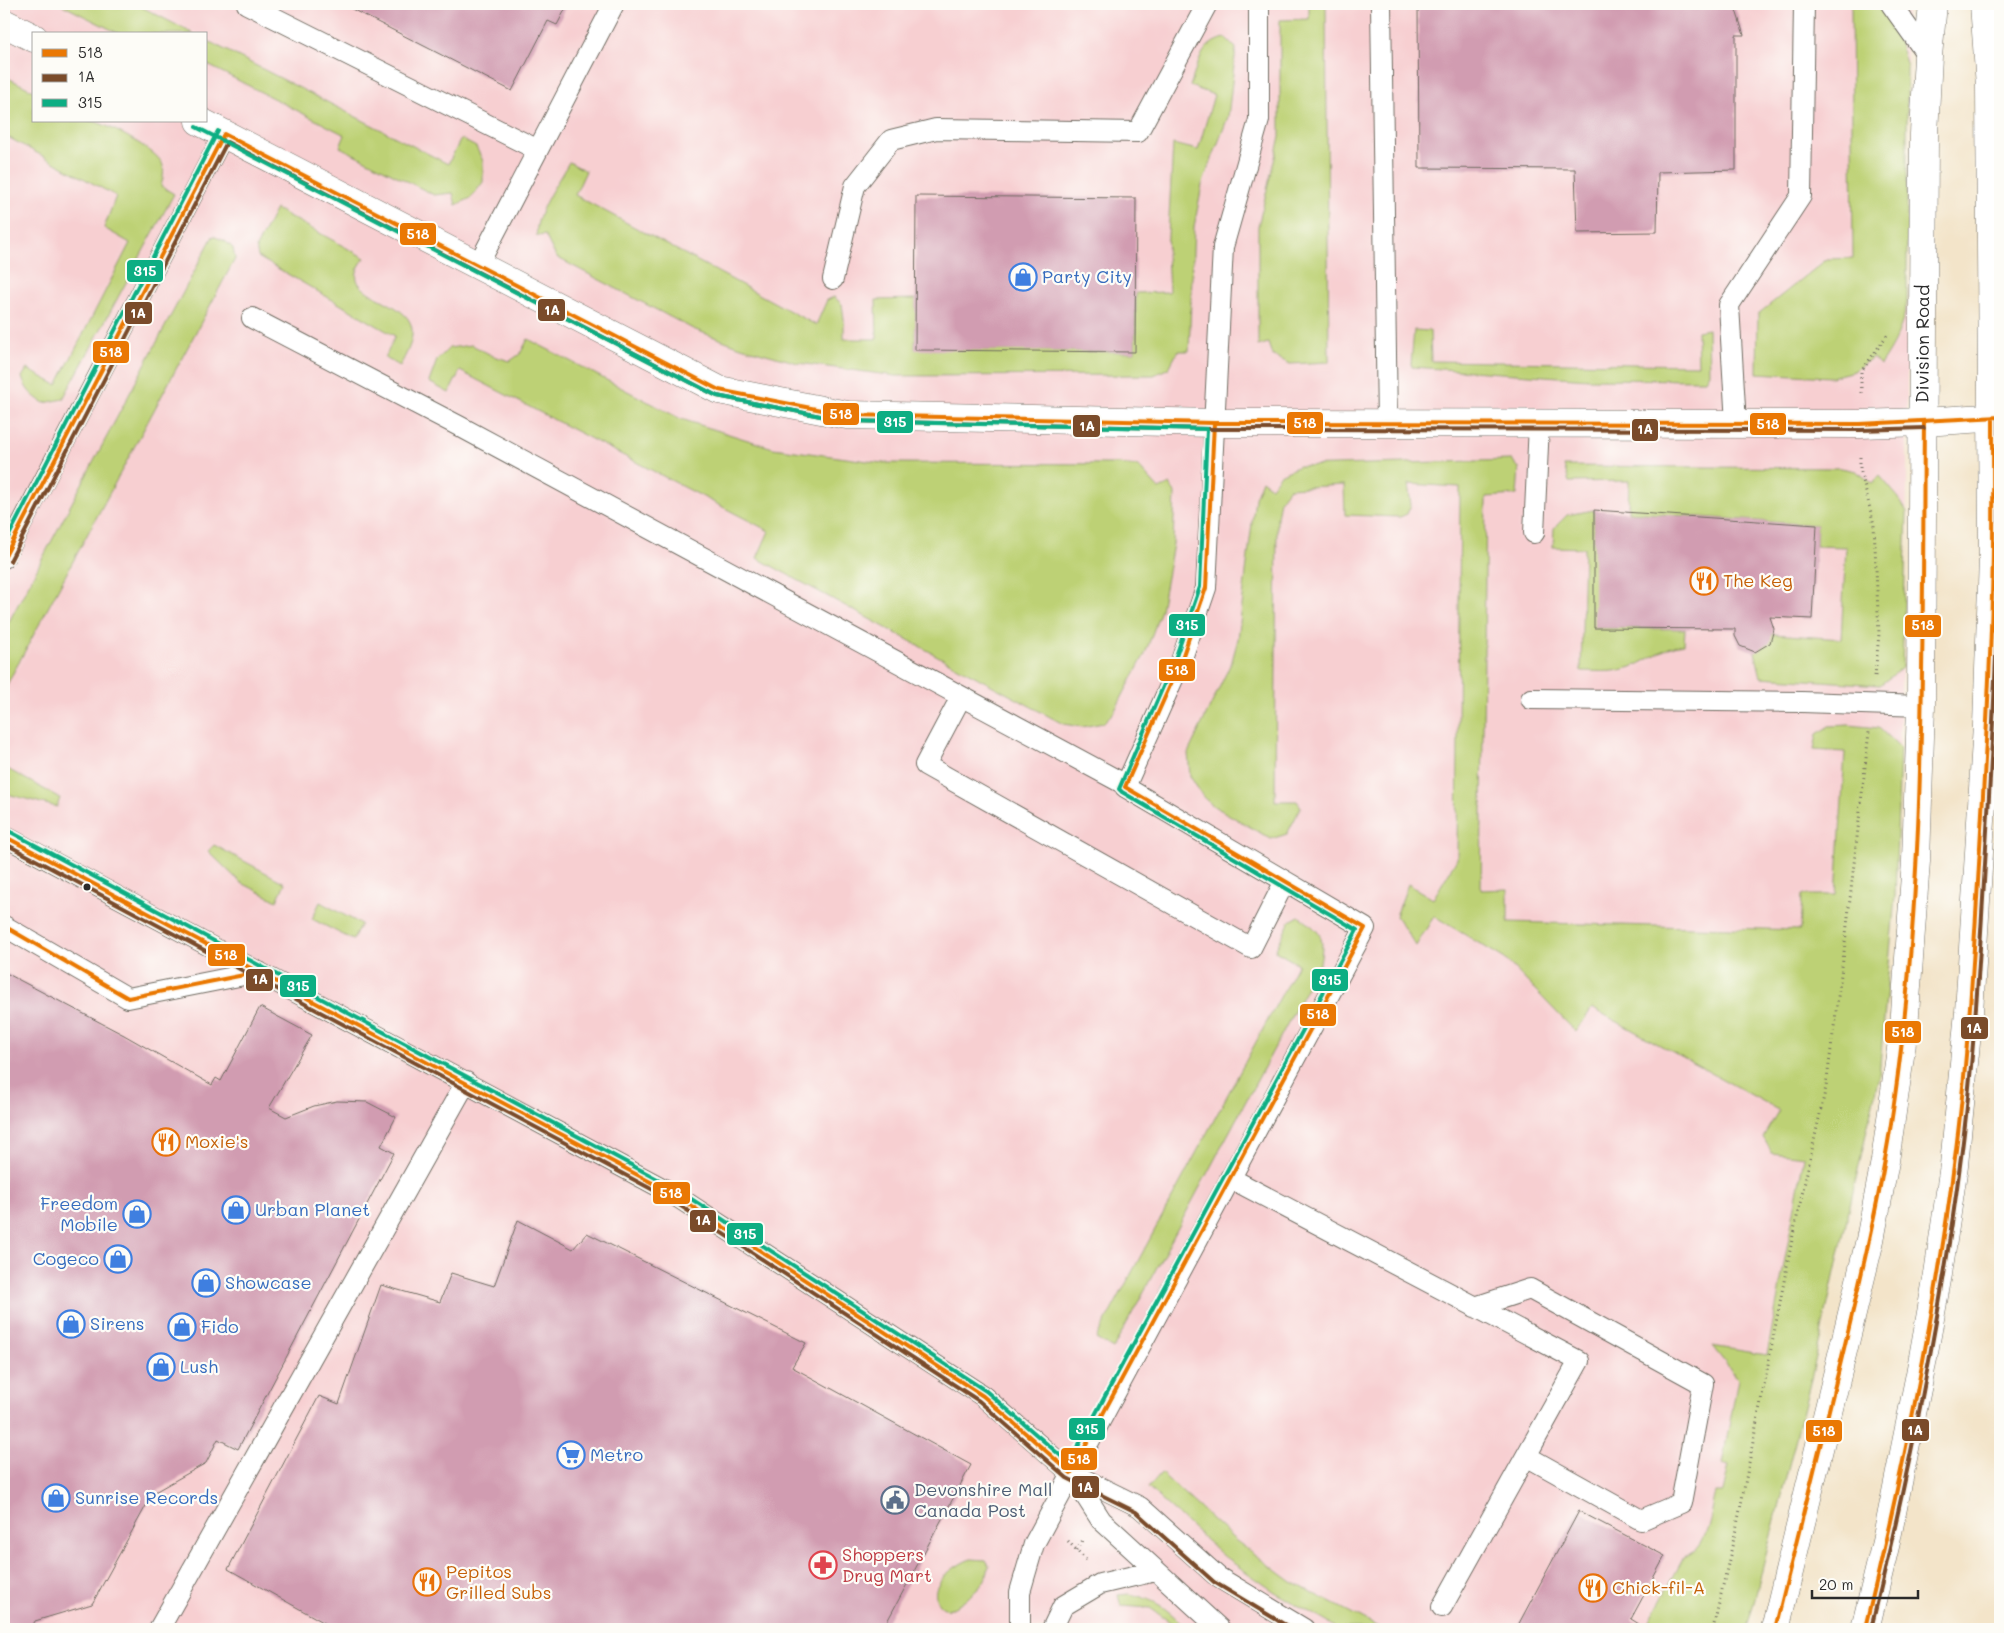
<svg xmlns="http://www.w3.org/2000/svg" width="2004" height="1633" font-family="Mali,sans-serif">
<rect width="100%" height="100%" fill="#fdfcf7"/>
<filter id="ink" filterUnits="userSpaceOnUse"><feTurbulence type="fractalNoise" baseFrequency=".02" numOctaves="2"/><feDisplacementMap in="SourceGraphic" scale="10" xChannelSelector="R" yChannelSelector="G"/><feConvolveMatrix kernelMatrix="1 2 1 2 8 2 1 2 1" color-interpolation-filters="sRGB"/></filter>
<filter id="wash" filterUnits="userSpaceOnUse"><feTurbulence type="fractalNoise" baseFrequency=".0096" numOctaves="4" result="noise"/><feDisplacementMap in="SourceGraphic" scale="20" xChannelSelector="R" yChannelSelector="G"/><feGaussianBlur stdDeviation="1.12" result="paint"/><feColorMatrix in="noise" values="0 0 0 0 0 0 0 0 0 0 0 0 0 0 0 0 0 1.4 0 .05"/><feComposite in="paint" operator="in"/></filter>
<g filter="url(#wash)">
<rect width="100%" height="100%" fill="#f3e4c9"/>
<path fill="#f7cfd1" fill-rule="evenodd" d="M4,4H1907V488L1895,896L1879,1076L1811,1379L1747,1629H4ZM34,34H206V121H34Z"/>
<path fill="#bdd174" stroke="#747e50" d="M60,4H136L194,34H120Z
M1309,4H1326L1329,362L1290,364L1272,355L1268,343L1258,346V226L1280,137V20L1309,19Z
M1851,4H1875L1892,20L1907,66V302C1903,326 1894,345 1880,365L1873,357L1854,371L1831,377L1757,373L1758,314L1827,259L1853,258Z
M1226,38L1236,48L1228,117L1202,185L1194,227L1189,351H1178L1169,368L1154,375L896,376L798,363L741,347L693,329L556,257L545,235L537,236C533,216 559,180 569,162L586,171L575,195L816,325L827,300L834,297L842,304L844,319V339H877L876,300L916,299L915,349L1135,352L1136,293L1169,292L1167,254L1173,144L1198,150L1214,95L1190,86C1198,65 1200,42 1226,38Z
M206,40L448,164L461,139L476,147L483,161V182L471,198L456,205L453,193L434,195L340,147L345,135L206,64Z
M4,76L34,91V121C47,121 85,118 96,122C110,126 156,150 162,163C165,170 163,179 161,186L174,194L63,399L44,403C33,397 25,389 22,377L27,369L57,385L130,243L104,228L116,196L4,135Z
M276,209L365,258C331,298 410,296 412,330C413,343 406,354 400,366L385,358L395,336L258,257L256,247Z
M213,236L225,241L233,248L235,259L4,690V631Z
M1708,329L1709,373L1705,380L1589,379L1412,367L1411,364L1414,330L1430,331L1431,361L1698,365L1697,331Z
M528,339L681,419L773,448L882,463L1118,464L1138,466L1159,489L1170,484L1175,493L1173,544L1161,610L1145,654L1114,712L1103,723L1082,727L1063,724L757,558L769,531L460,371L449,393L429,382L437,360L449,348L472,345L493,356L510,361L520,354Z
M1512,460L1519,468L1517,495L1486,497L1481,890L1508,889V922L1800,930L1802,895H1836L1845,752L1814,750L1817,734L1829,726L1849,725L1879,728L1900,748L1895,896L1879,1076L1811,1379L1747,1629H1645L1684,1557C1709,1547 1710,1516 1716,1492H1723L1729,1466L1722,1464L1738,1379L1712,1346L1767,1355L1804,1157L1772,1153L1763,1137L1779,1110L1592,1008L1576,1032L1505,959L1434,916L1416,946L1396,916L1408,884L1433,899L1457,859L1460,487L1408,484L1411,505L1407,514L1400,517L1345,515L1344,485L1289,488L1280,500L1277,518L1275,801H1297L1301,807L1287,834L1271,839L1212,805L1203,797L1190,776L1188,753L1232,661L1238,639L1255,498L1262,480L1271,487L1280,475L1299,466Z
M1564,466L1841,468L1856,471L1872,483L1880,476L1898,497L1907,512L1902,668L1880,685L1761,677L1755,652L1773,634L1841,639L1846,547L1816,546L1817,525L1628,512L1629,481L1569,482Z
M1594,510L1595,628L1685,629L1684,644C1662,646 1646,665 1624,669C1610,673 1595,671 1581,671L1584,548L1553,547L1554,528L1567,515Z
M4,767L60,798L57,807L11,795L4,791Z
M214,845L285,883L277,901L240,882L208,851Z
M320,902L361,924L353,940L312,919Z
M1299,916C1321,933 1325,934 1320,963L1113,1349L1096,1339L1298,964L1275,951L1290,921Z
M1161,1473L1235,1540L1292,1582L1382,1629H1339L1275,1592L1226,1558L1148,1488Z
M971,1559L986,1560L989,1565C987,1579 983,1585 972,1594C965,1601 948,1616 939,1604C936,1600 935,1594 936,1589C940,1576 959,1563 971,1559Z
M1130,1594C1160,1601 1166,1609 1188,1629H1180L1150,1608L1121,1606L1118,1595Z"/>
<g id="blocks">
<path fill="#d19cb1" d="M342,4H568L557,25L548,21L512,91Z
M1418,4H1577V6L1734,4L1744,35H1736V170L1658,172L1657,232L1577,233L1575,169L1419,168Z
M916,196L1136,198L1135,352L915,350Z
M1594,510L1817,525L1812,619L1770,617L1774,629L1770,643L1755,652L1740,646L1735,636V629L1594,628Z
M4,972L124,1035L212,1085L216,1078L221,1081L260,1007L312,1035L269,1108L286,1117L314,1106L337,1101L367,1102L396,1117L381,1146L394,1153L238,1449L218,1439L206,1463L153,1493L92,1604L35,1621L31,1629H4Z
M518,1220L573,1249L587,1233L806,1343L792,1367L971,1465L883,1629H331L332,1627L228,1569L319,1396L339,1404L381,1285L440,1302L451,1273L494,1286Z
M1579,1511L1665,1556L1631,1619L1639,1624L1636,1629H1516Z"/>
</g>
</g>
<g filter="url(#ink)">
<use href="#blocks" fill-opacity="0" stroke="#716c62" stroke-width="1"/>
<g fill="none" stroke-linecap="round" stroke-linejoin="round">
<g stroke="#716c62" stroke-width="22">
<path id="service" d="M247,4L538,150
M1381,4L1387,423
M1891,4L1928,56
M478,265L614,4
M833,279L855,186L891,140L936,129L1138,132L1207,4
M252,318L459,426L1126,785
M1736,424L1729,305L1801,196L1804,4
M1534,533L1539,424
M4,558L224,134
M961,697L925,765L1251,948L1285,881
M1531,699L1802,702L1921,706
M4,836L673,1194L983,1396L1071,1473L1140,1507L1218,1577L1304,1629
M4,926L128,998L259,972
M1230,1178L1579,1361L1442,1607
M1475,1307L1530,1289L1703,1384L1681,1503L1641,1520L1526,1456
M1071,1473L1101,1520L1220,1629
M159,1629L466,1082
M1020,1629V1592L1034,1544L1365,928L1125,787L1181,661L1206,588L1223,247L1259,120V4
M1052,1629L1063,1606L1100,1584L1155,1571"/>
</g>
<g stroke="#716c62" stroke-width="29">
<path id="minor" d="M4,23L34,38
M199,121L719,390L847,415L1214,423L1860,424L1924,422"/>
</g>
<g stroke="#716c62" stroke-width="29">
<path id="tertiary" d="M1924,422L2000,417"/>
</g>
<g stroke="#716c62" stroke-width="29">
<g id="secondary">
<path id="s1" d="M1775,1629L1870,1240L1885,1161L1904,1028L1916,861L1921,706L1924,134L1928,56L1933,4"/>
<path d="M1865,1629L1886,1542L1920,1374L1938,1274L1954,1165L1969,1012L1987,725L1993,558L1990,86L1984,4"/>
</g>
</g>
<path stroke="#716c62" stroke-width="3" stroke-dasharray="1 4" stroke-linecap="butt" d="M1861,393V372L1887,335H1890
M1860,457V468L1874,525L1879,634L1875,676
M1068,1541L1086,1560
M1076,1550L1083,1540
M1713,1629L1737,1525L1793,1235L1826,1087L1844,952L1869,732"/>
<use href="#service" stroke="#fff" stroke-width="20"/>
<use href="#minor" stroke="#fff" stroke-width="28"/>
<use href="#tertiary" stroke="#fff" stroke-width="28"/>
<use href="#secondary" stroke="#fff" stroke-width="28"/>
<g stroke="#fdfcf7" stroke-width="8">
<path id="bus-1" d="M4,558L224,134L719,390L847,415L1214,423L1860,424L2000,417
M4,836L673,1194L983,1396L1071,1473L1365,928L1125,787L1181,661L1206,588L1214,423
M4,926L128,998L259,972
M1775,1629C1797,1540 1819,1450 1841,1361C1862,1273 1883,1185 1895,1096C1926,873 1922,647 1924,422
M1865,1629C1902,1476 1934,1322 1954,1165C1968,1060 1974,953 1980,847C1985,763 1990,680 1992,596C1994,537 1993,477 1993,418"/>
</g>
<g stroke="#fdfcf7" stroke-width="8">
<path id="bus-2" d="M10,561L227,142L717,396L846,421L1214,429L1860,430L1924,428
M4,843L670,1199L979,1401L1067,1478L1136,1512L1214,1582L1292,1629
M1871,1629C1908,1476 1940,1322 1960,1165C1974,1060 1980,953 1986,847C1991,764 1996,680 1998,596C2000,537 1999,477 1999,418"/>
</g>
<g stroke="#fdfcf7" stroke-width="8">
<path id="bus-3" d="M4,545L218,131
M7,830L676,1189L986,1391L1069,1463L1357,930L1122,792L1119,789L1175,659L1200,587L1207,429L846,421L717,396L196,127"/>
</g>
<use href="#bus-1" stroke="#ea7804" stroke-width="4"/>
<use href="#bus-2" stroke="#7a4b2a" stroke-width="4"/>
<use href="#bus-3" stroke="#0dae83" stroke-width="4"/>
</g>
</g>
<defs>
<g id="shop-ring" transform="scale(1.4375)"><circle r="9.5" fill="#fdfcf7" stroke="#3f7fe0" stroke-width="1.5"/><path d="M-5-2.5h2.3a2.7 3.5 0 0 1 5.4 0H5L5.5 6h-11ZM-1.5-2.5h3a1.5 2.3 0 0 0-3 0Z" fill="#3f7fe0"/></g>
<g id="restaurant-ring" transform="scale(1.4375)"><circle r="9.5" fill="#fdfcf7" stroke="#e8710a" stroke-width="1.5"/><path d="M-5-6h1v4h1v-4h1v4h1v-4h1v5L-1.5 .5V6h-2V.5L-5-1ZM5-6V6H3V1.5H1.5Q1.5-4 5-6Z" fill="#e8710a"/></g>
<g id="supermarket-ring" transform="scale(1.4375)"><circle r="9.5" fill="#fdfcf7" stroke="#3f7fe0" stroke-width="1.5"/><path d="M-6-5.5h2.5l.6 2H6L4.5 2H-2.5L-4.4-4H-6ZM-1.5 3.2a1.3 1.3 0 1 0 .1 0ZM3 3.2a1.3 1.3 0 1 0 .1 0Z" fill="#3f7fe0"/></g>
<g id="civic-ring" transform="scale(1.4375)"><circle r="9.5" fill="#fdfcf7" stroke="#5c6f8a" stroke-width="1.5"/><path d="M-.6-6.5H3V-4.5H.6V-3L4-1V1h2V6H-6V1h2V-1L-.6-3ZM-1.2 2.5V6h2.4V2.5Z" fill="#5c6f8a"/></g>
<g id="pharmacy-ring" transform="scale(1.4375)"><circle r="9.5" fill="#fdfcf7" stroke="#e0444e" stroke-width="1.5"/><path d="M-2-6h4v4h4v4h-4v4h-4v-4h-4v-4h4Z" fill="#e0444e"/></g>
</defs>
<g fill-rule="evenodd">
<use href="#shop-ring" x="1023" y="277"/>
<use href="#restaurant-ring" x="1704" y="581"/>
<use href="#restaurant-ring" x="166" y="1142"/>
<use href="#shop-ring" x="236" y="1210"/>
<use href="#shop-ring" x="137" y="1214"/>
<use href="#shop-ring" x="118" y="1259"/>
<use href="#shop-ring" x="206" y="1283"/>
<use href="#shop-ring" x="71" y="1324"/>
<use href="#shop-ring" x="182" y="1327"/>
<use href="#shop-ring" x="161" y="1367"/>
<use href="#supermarket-ring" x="571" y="1455"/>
<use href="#shop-ring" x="56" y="1498"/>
<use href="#civic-ring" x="895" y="1500"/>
<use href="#pharmacy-ring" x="823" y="1565"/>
<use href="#restaurant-ring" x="427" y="1582"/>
<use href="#restaurant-ring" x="1593" y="1588"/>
</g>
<circle fill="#2b2b2b" stroke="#fdfcf7" stroke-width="2" cx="87" cy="887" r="4.5"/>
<g text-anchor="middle" stroke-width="4.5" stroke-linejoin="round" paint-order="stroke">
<g font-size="18" fill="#366cbe" stroke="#fdfcf7" text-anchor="start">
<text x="1042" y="283">Party City</text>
<text x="118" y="1210" text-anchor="end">Freedom<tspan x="118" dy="21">Mobile</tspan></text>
<text x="255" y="1216">Urban Planet</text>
<text x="99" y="1265" text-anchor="end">Cogeco</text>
<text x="225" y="1289">Showcase</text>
<text x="90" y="1330">Sirens</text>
<text x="201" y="1333">Fido</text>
<text x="180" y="1373">Lush</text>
<text x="590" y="1461">Metro</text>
<text x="75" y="1504">Sunrise Records</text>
</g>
<g font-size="18" fill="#2b2b2b" stroke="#fdfcf7">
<text dy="6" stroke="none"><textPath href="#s1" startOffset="1300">Division Road</textPath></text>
</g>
<g font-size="18" fill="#c56008" stroke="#fdfcf7" text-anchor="start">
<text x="1723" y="587">The Keg</text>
<text x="185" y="1148">Moxie's</text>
<text x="446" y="1578">Pepitos<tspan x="446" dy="21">Grilled Subs</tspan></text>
<text x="1612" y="1594">Chick-fil-A</text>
</g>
<g font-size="18" fill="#4e5e75" stroke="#fdfcf7" text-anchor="start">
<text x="914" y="1496">Devonshire Mall<tspan x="914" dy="21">Canada Post</tspan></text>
</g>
<g font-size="18" fill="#be3a42" stroke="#fdfcf7" text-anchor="start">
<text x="842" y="1561">Shoppers<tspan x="842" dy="21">Drug Mart</tspan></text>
</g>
</g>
<g stroke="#fdfcf7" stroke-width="2">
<rect x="399" y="222" width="38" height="24" rx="5" fill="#ea7804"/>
<rect x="126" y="259" width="38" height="24" rx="5" fill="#0dae83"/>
<rect x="537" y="298" width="29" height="24" rx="5" fill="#7a4b2a"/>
<rect x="124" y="301" width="29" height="24" rx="5" fill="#7a4b2a"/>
<rect x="92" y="340" width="38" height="24" rx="5" fill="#ea7804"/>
<rect x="822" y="402" width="38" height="24" rx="5" fill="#ea7804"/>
<rect x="876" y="410" width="38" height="24" rx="5" fill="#0dae83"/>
<rect x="1286" y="411" width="38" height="24" rx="5" fill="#ea7804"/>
<rect x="1749" y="412" width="38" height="24" rx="5" fill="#ea7804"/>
<rect x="1072" y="414" width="29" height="24" rx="5" fill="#7a4b2a"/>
<rect x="1631" y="418" width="28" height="24" rx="5" fill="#7a4b2a"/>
<rect x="1168" y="613" width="38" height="24" rx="5" fill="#0dae83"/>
<rect x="1904" y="614" width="38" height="24" rx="5" fill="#ea7804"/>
<rect x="1158" y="658" width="38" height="24" rx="5" fill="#ea7804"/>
<rect x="207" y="943" width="39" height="24" rx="5" fill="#ea7804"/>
<rect x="245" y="968" width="29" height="24" rx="5" fill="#7a4b2a"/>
<rect x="1311" y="968" width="38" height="24" rx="5" fill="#0dae83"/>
<rect x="279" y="974" width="38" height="24" rx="5" fill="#0dae83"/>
<rect x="1299" y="1003" width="38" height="24" rx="5" fill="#ea7804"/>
<rect x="1960" y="1016" width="29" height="24" rx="5" fill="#7a4b2a"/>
<rect x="1884" y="1020" width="38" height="24" rx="5" fill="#ea7804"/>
<rect x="652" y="1181" width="39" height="24" rx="5" fill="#ea7804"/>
<rect x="689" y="1209" width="28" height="24" rx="5" fill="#7a4b2a"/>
<rect x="726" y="1222" width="38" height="24" rx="5" fill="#0dae83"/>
<rect x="1068" y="1417" width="38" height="24" rx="5" fill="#0dae83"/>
<rect x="1901" y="1418" width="29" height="24" rx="5" fill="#7a4b2a"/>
<rect x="1805" y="1419" width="38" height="24" rx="5" fill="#ea7804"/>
<rect x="1060" y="1447" width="38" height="24" rx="5" fill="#ea7804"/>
<rect x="1071" y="1475" width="29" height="24" rx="5" fill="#7a4b2a"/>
</g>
<g font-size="14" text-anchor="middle" font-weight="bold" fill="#fff">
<text x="418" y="239">518</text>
<text x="145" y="276">315</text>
<text x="552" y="315">1A</text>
<text x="138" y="318">1A</text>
<text x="111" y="357">518</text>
<text x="841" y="419">518</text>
<text x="895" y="427">315</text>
<text x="1305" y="428">518</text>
<text x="1768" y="429">518</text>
<text x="1087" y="431">1A</text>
<text x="1645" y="434">1A</text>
<text x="1187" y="630">315</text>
<text x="1923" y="630">518</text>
<text x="1177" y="675">518</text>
<text x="226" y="960">518</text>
<text x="260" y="984">1A</text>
<text x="1330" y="985">315</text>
<text x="298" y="991">315</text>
<text x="1318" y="1019">518</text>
<text x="1974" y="1033">1A</text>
<text x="1903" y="1037">518</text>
<text x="671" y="1198">518</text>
<text x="703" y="1225">1A</text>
<text x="745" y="1239">315</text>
<text x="1087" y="1434">315</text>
<text x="1915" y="1435">1A</text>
<text x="1824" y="1436">518</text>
<text x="1079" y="1464">518</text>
<text x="1085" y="1492">1A</text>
</g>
<rect width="2004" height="1633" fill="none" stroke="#fdfcf7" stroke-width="20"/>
<rect x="32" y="32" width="175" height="90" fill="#fdfcf7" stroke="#a9a8a5"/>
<rect x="42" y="49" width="25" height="8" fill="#ea7804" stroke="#a9a8a5"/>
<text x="78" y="58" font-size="15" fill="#2b2b2b">518</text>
<rect x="42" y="74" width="25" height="8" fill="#7a4b2a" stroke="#a9a8a5"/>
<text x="78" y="82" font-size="15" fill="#2b2b2b">1A</text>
<rect x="42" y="99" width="25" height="8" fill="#0dae83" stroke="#a9a8a5"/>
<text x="78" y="108" font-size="15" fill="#2b2b2b">315</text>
<path d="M1812 1590v8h106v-8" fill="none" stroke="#2b2b2b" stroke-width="2.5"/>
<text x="1819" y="1590" font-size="15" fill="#2b2b2b" stroke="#fdfcf7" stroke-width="4" paint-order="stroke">20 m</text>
</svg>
